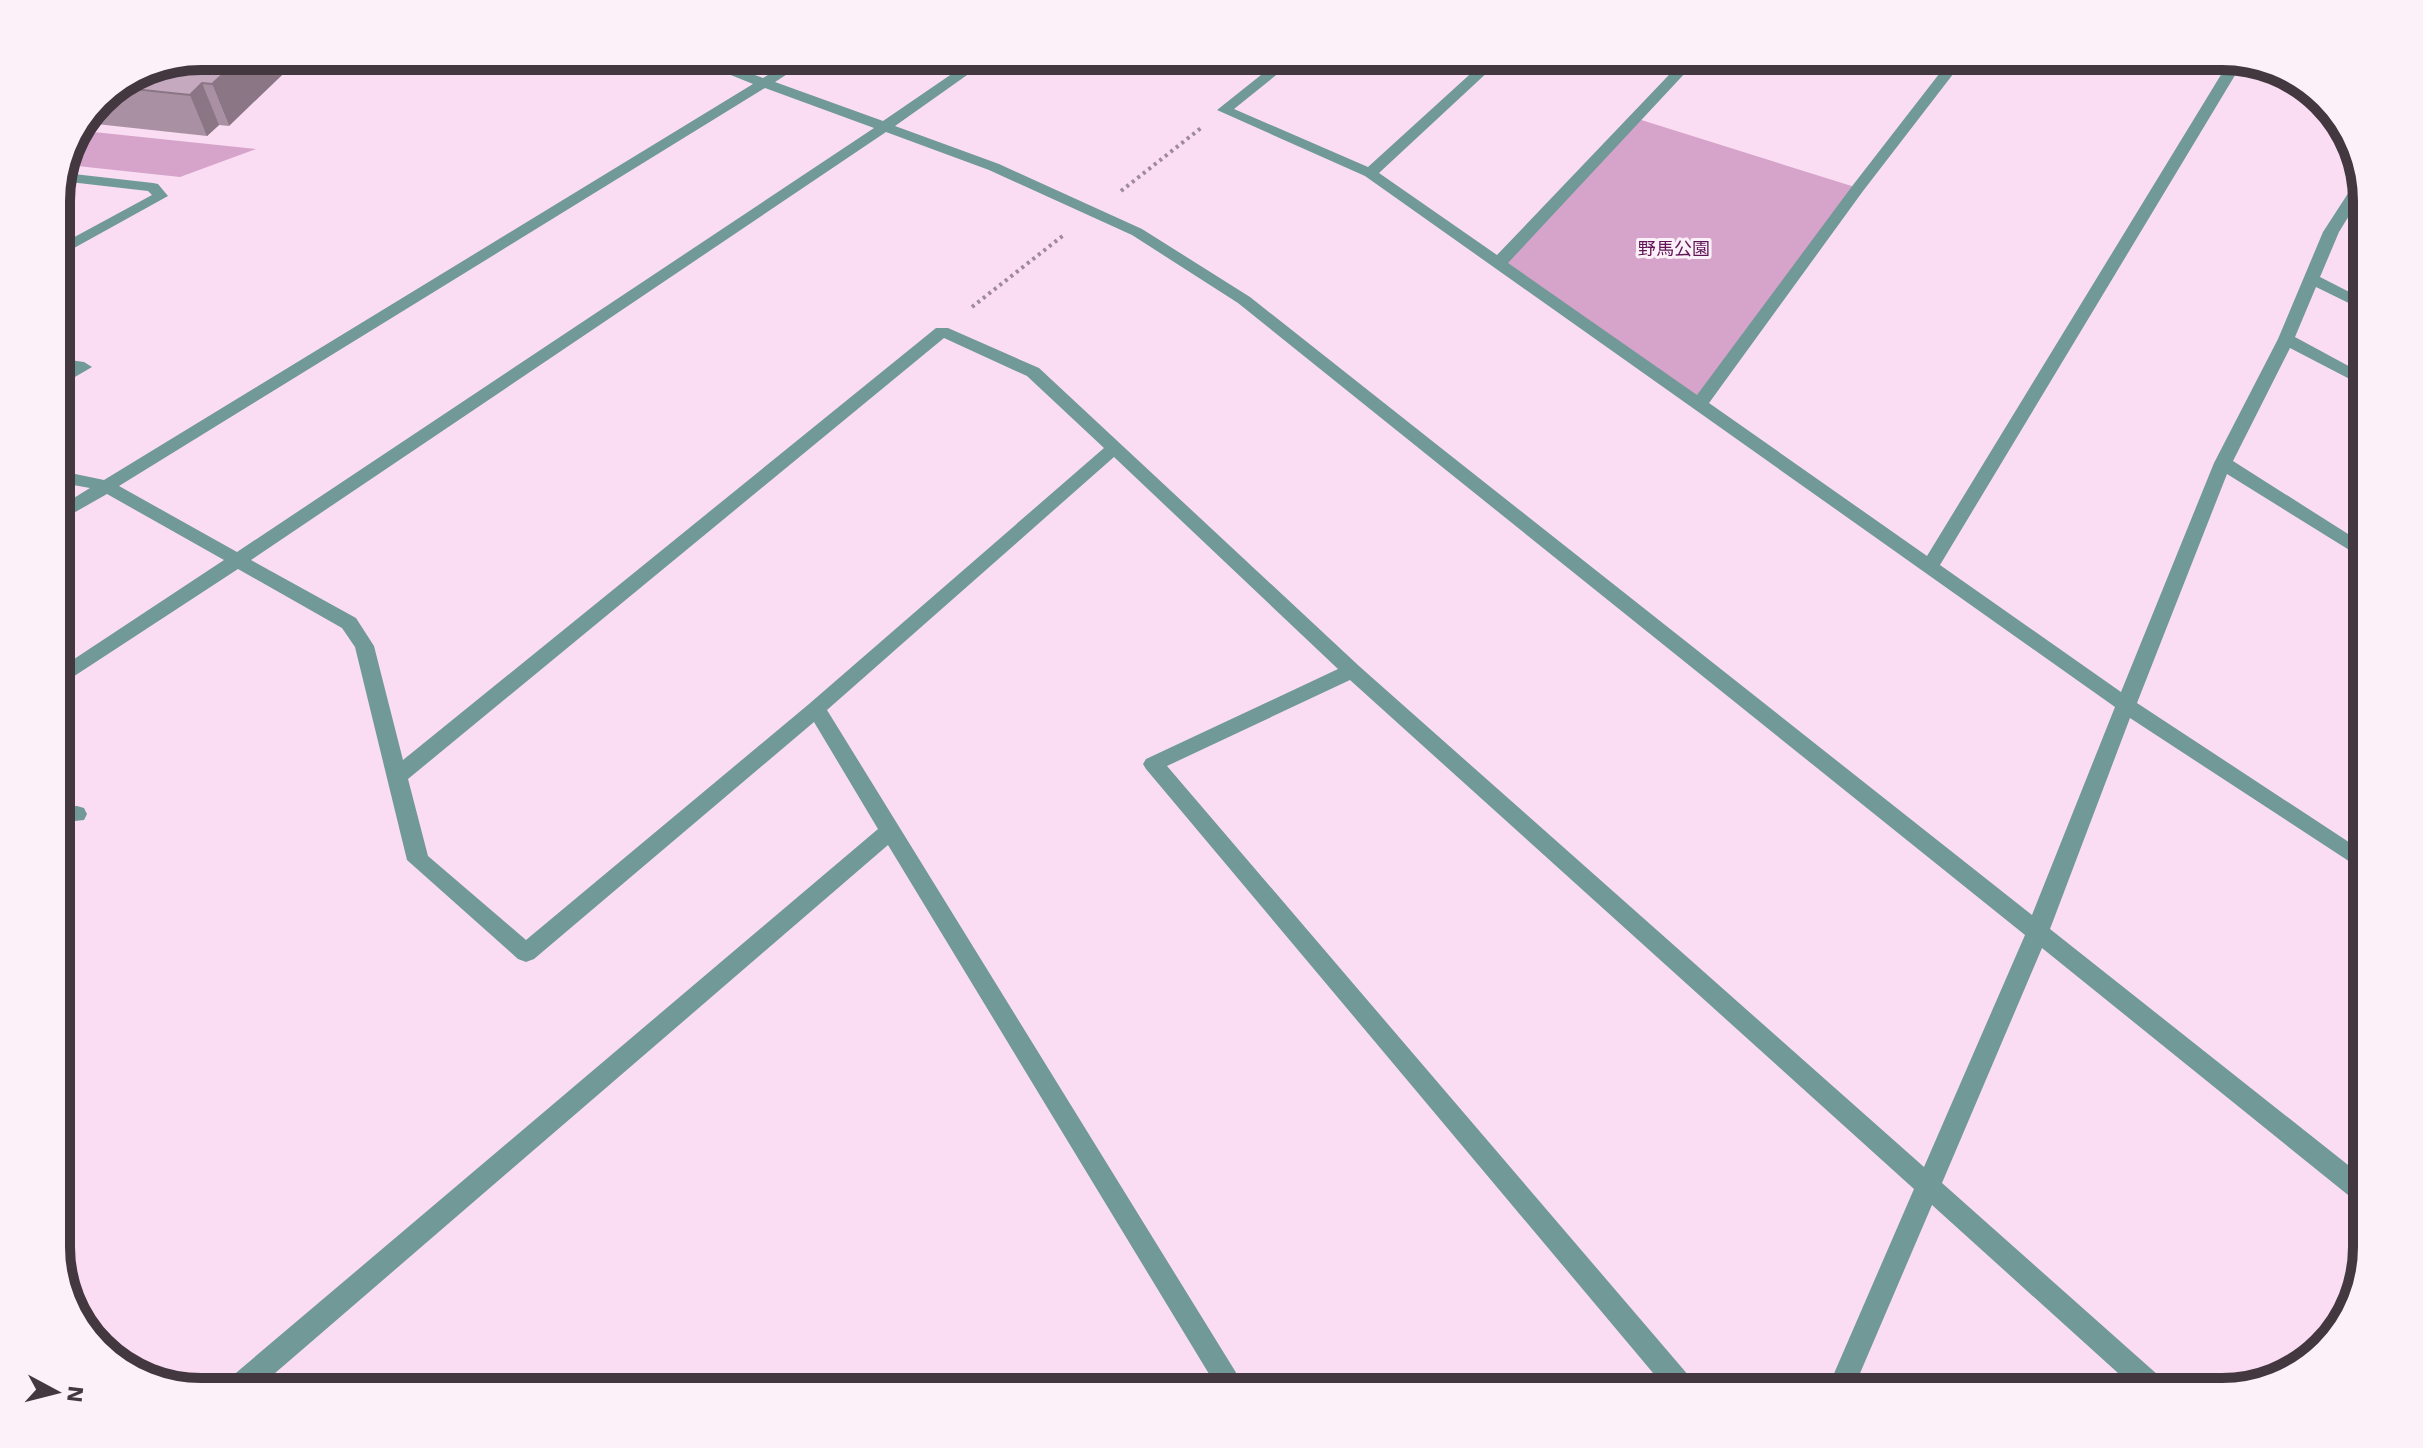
<svg xmlns="http://www.w3.org/2000/svg" width="2423" height="1448" font-family="'Work Sans','Noto Sans JP',sans-serif">
<rect width="100%" height="100%" fill="#faddf3"/>
<path fill="#d6a3ca" d="M1635,118L1858,188L1699,405L1498,264Z
M84,131L256,149L180,177L68,165Z"/>
<g fill="none" stroke-linecap="round" stroke-linejoin="round">
<path stroke="#9f8a9a" stroke-width="4" stroke-dasharray="3 4" stroke-linecap="butt" d="M1121,191L1201,128
M972,307L1065,234"/>
<path fill="#709997" fill-rule="evenodd" d="M684,56H704L763,78L799,56H815L775,82L883,121L978,56H994L895,126L999,164L1142,229L1250,297L2032,915L2115,707L1365,176L1217,110L1285,56H1300L1234,109L1368,167L1490,56H1505L1379,173L1497,255L1687,56H1701L1508,263L1697,395L1853,185L1953,56H1967L1863,191L1709,403L1927,556L2230,60L2243,62L1940,565L2121,692L2214,463L2278,339L2323,232L2358,178L2362,177L2366,188L2339,232L2320,277L2367,301V312L2316,287L2295,337L2367,376V388L2290,348L2233,461L2367,546V561L2227,474L2137,703L2367,854V873L2130,718L2050,929L2367,1180V1206L2358,1203L2042,948L1942,1183L2167,1383L2171,1392H2139L1932,1205L1852,1392H1826L1914,1189L1350,680L1167,766L1695,1383L1699,1392H1669L1146,769L1143,764L1146,759L1338,669L1114,457L827,710L1248,1392H1220L888,845L253,1392H220L224,1383L878,829L814,722L534,959L526,962L518,959L407,860L355,647L342,628L238,569L56,688V671L224,560L107,494L56,523V509L90,488L56,482V470L104,480L753,84ZM765,88L874,128L237,552L119,486ZM886,132L989,170L1132,235L1238,303L2025,935L1924,1167L1359,666L1039,368L948,328H936L403,760L374,646L356,618L251,560ZM944,338L1027,376L1104,448L809,704L526,940L428,856L408,779Z
M65,173L153,183L158,184L168,196L56,258V247L152,195L148,191L61,181Z
M56,358L84,362L92,367L56,388V376L67,370L56,368Z
M77,806L84,808L87,814L84,820L56,823V807Z"/>
</g>
<path fill="#a991a3" d="M201,56L229,126L219,125L207,136L87,123L99,98L146,67Z"/>
<path fill="#8a7685" d="M243,56H302L229,126L212,84Z
M202,83L219,125L207,136L190,95Z"/>
<path fill="#c5a9be" stroke="#8a7685" stroke-width="2" d="M201,56H243L212,84L202,83L190,95L115,87L146,67Z"/>
<g text-anchor="middle" stroke-width="6" stroke-linejoin="round" paint-order="stroke">
<g font-size="18" fill="#601455" stroke="#fcf0f9">
<text x="1674" y="255">野馬公園</text>
</g>
</g>
<path d="M0 0H2423V1448H0ZM201 70H2222A131 131 0 0 1 2353 201V1247A131 131 0 0 1 2222 1378H201A131 131 0 0 1 70 1247V201A131 131 0 0 1 201 70Z" fill="#fcf0f9" fill-rule="evenodd"/>
<path fill="none" stroke="#433740" stroke-width="10" d="M201 70H2222A131 131 0 0 1 2353 201V1247A131 131 0 0 1 2222 1378H201A131 131 0 0 1 70 1247V201A131 131 0 0 1 201 70Z"/>
<g transform="translate(56 1392) rotate(97)" stroke="#fcf0f9" stroke-width="6" paint-order="stroke">
<path d="M0-6L14 30L0 20L-14 30Z" fill="#433740"/>
<text y="-12" font-size="22" font-weight="bold" text-anchor="middle" fill="#433740">N</text>
</g>
</svg>
